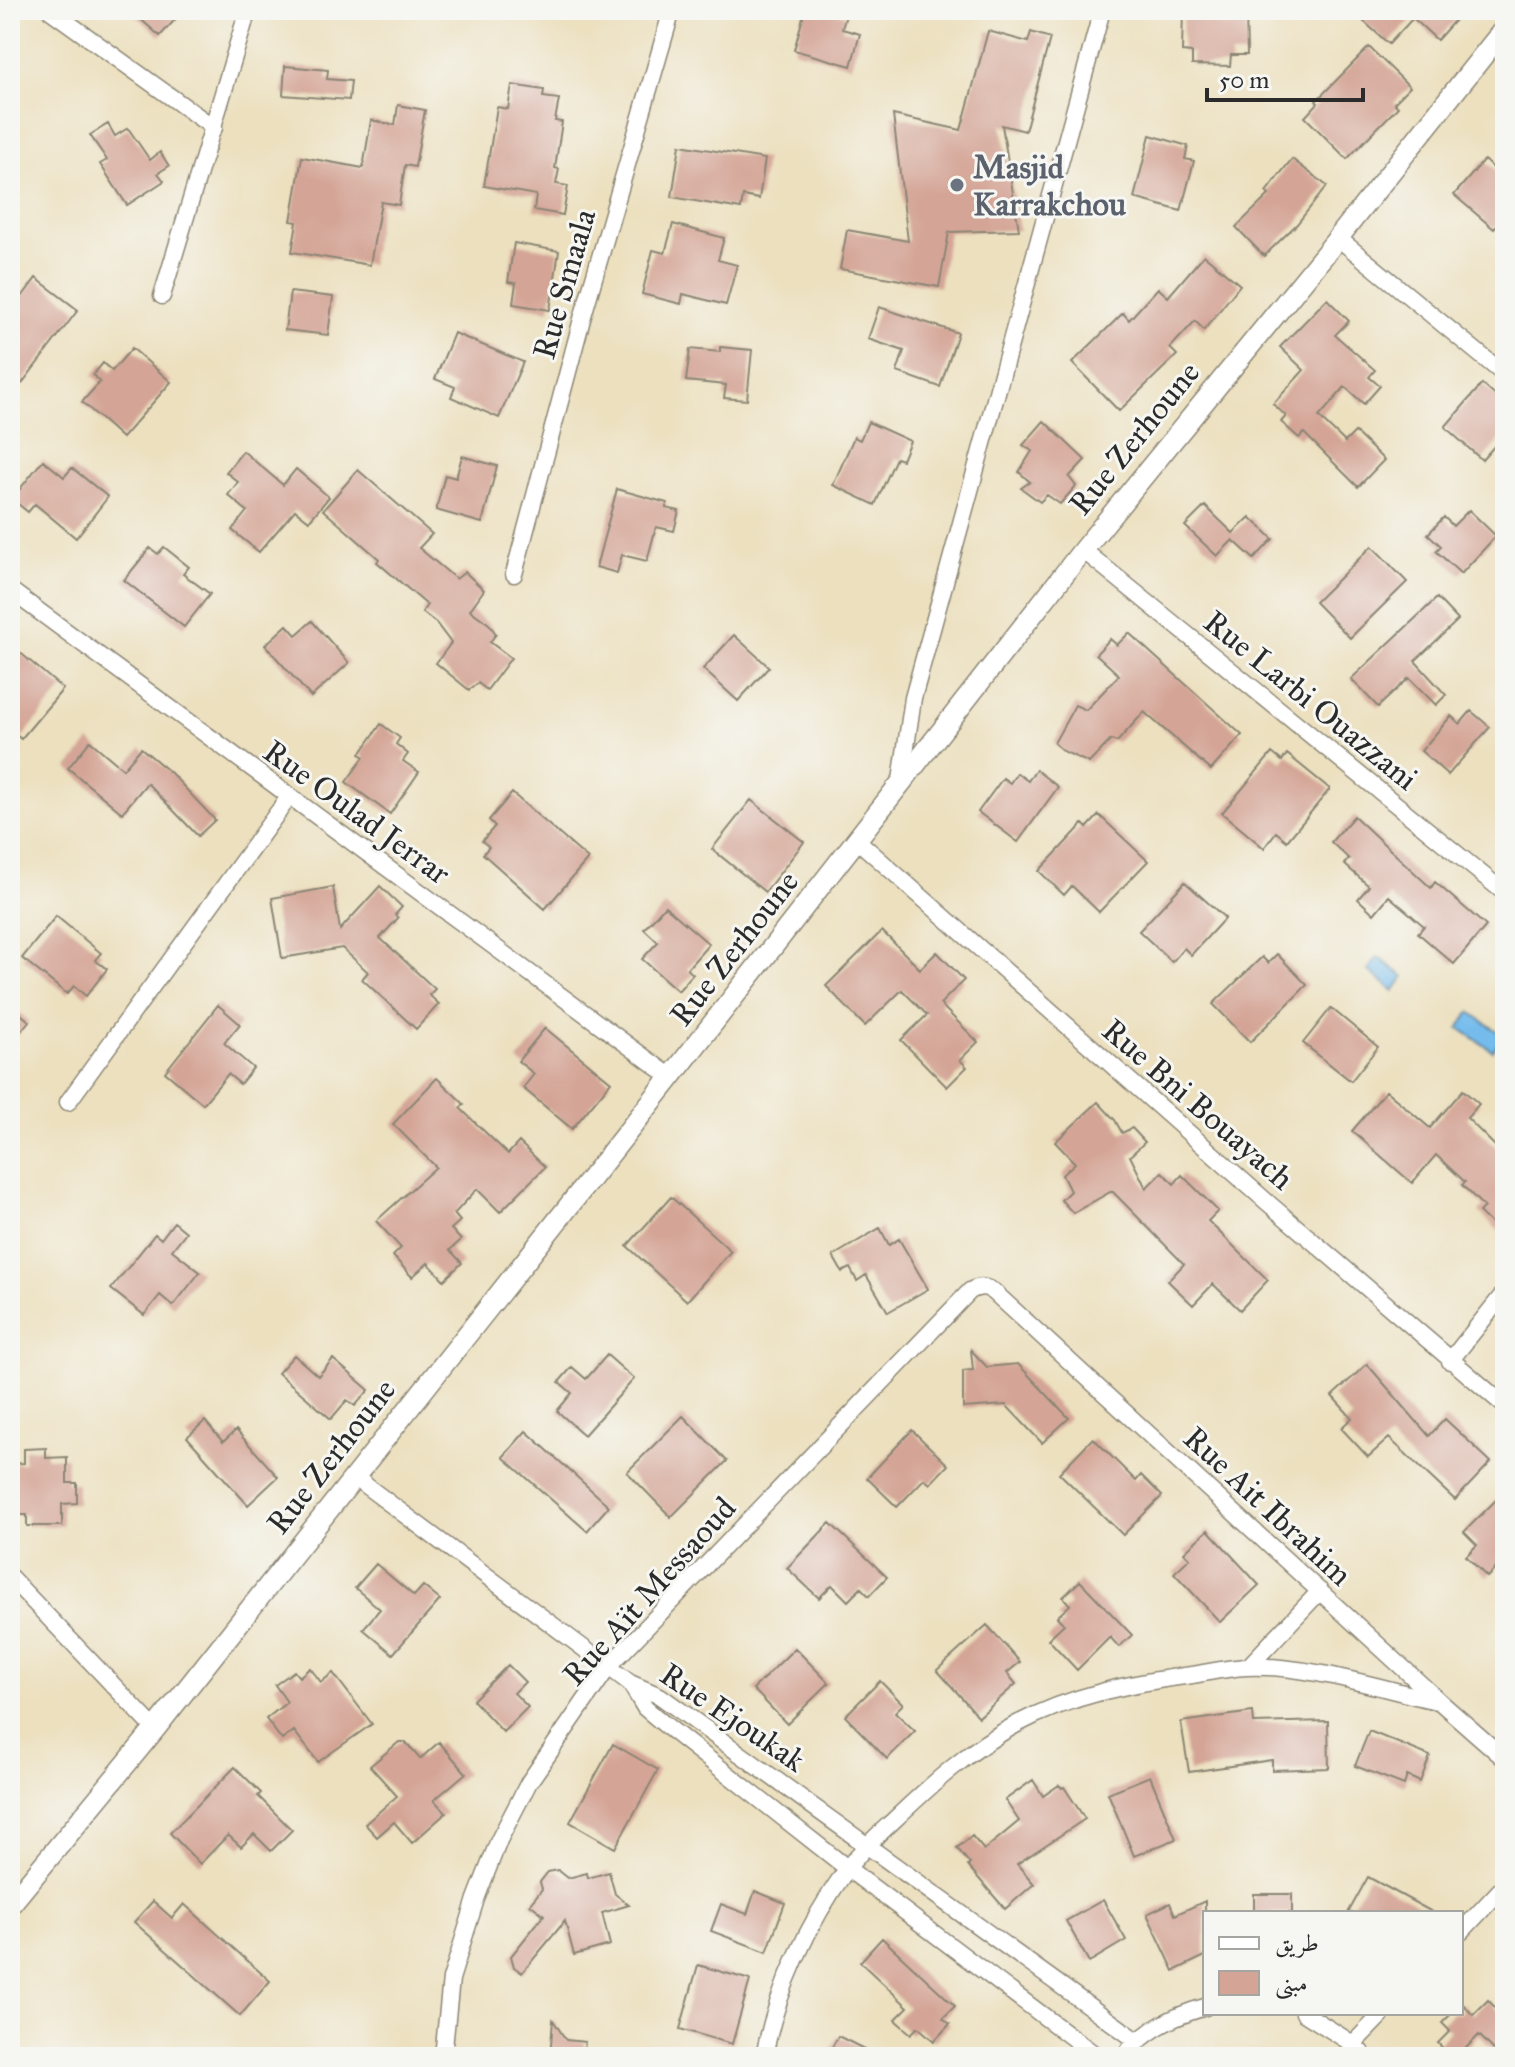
<svg xmlns="http://www.w3.org/2000/svg" width="1515" height="2067" font-family="'IM FELL Great Primer',Amiri,serif">
<rect width="100%" height="100%" fill="#f6f6f2"/>
<filter id="ink" filterUnits="userSpaceOnUse"><feTurbulence type="fractalNoise" baseFrequency=".0125" numOctaves="2"/><feDisplacementMap in="SourceGraphic" scale="16" xChannelSelector="R" yChannelSelector="G"/><feConvolveMatrix kernelMatrix="1 2 1 2 8 2 1 2 1" color-interpolation-filters="sRGB"/></filter>
<filter id="wash" filterUnits="userSpaceOnUse"><feTurbulence type="fractalNoise" baseFrequency=".006" numOctaves="4" result="noise"/><feDisplacementMap in="SourceGraphic" scale="32" xChannelSelector="R" yChannelSelector="G"/><feGaussianBlur stdDeviation="1.8" result="paint"/><feColorMatrix in="noise" values="0 0 0 0 0 0 0 0 0 0 0 0 0 0 0 0 0 1.4 0 .05"/><feComposite in="paint" operator="in"/></filter>
<g filter="url(#wash)">
<rect width="100%" height="100%" fill="#ece0bf"/>
<path fill="#74bcec" stroke="#50748c" stroke-width="2" d="M1378,957L1404,977L1394,991L1368,970Z
M1470,1012L1503,1035L1493,1051L1459,1028Z"/>
<g id="blocks">
<path fill="#d4a596" d="M130,10H184L160,36Z
M805,10H829L846,15L842,29L860,34L851,66L794,50Z
M1183,10H1246L1247,55H1231L1230,66L1192,65V53L1182,52Z
M1351,10H1464L1437,40L1413,18L1389,44Z
M988,31L1028,42L1031,32L1050,38L1025,131L1002,125L1019,230L949,232L939,287L840,269L847,230L908,241L893,115L961,130Z
M1369,47L1410,87L1394,103L1398,107L1347,159L1305,117L1318,103L1316,101Z
M285,66L328,70L327,79L351,81L349,100L283,95Z
M512,85L544,90L543,97L559,99L555,121L562,122L555,168L559,169L556,184L568,186L563,215L534,210L536,195L484,186L497,107L508,109Z
M398,105L425,110L415,167L405,165L399,205L381,202L370,265L292,252L297,222L291,221L302,157L363,168L371,120L395,125Z
M108,124L115,136L128,128L150,160L160,152L169,166L158,173L164,181L127,205L100,164L107,160L90,135Z
M1150,135L1188,146L1185,159L1194,161L1181,211L1134,198Z
M680,145L765,159L759,199L743,196L741,209L672,197Z
M1292,159L1327,186L1297,224L1264,256L1236,227L1269,195L1266,192Z
M1484,160L1505,178V217L1494,229L1454,195Z
M673,224L724,238L718,260L737,265L726,305L683,294L681,304L642,294L653,250L665,253Z
M514,243L559,251L550,310L513,304L516,283L508,282Z
M1204,255L1240,285L1204,330L1195,321L1170,348L1177,355L1119,411L1072,363L1123,313L1129,320L1158,288L1168,297Z
M36,278L78,310L10,399V313Z
M290,292L333,297L328,335L285,330Z
M1327,299L1349,321L1335,335L1375,370L1369,377L1380,386L1364,404L1345,387L1319,417L1345,442L1355,432L1384,460L1358,487L1304,433L1299,438L1281,422L1286,416L1273,404L1304,370L1280,347Z
M879,307L958,333L940,387L897,372L904,351L868,339Z
M454,333L523,362L499,418L451,397L455,387L435,379Z
M720,347L752,350L747,400L724,398L726,385L686,381L690,349L720,352Z
M132,348L171,382L122,438L82,402L100,382L93,375L103,363L112,371Z
M1482,384L1505,404V434L1482,460L1445,427Z
M1044,421L1085,460L1069,477L1076,486L1060,504L1047,495L1040,502L1021,488L1030,482L1019,472L1032,451L1023,445Z
M868,422L910,441L902,460L896,458L875,505L833,485L854,437L860,440Z
M243,451L283,485L296,469L329,497L309,521L295,510L259,552L232,530L247,511L228,495L238,482L226,472Z
M462,456L497,466L482,523L436,510L445,475L456,478Z
M43,460L64,477L72,468L108,497L76,538L35,504L28,512L12,499Z
M358,470L432,534L419,548L456,579L465,572L484,590L470,610L489,624L496,634L490,642L511,658L487,690L478,683L469,690L436,663L451,643L436,623L422,612L427,605L377,562L379,559L323,510Z
M617,489L667,503L666,508L679,511L674,531L656,527L647,561L622,555L617,573L596,567Z
M1205,506L1233,533L1250,517L1273,539L1254,559L1233,540L1217,556L1185,526Z
M1469,510L1496,536L1461,574L1436,551L1441,546L1428,534L1444,517L1453,526Z
M1372,546L1407,582L1350,638L1315,602Z
M164,547L189,567L183,574L210,594L184,627L124,580L150,548L158,554Z
M1437,598L1458,620L1415,661L1446,695L1436,705L1409,678L1378,707L1351,679Z
M312,621L349,663L311,697L265,645L287,625L296,635Z
M1129,633L1242,735L1211,770L1144,712L1117,742L1111,740L1089,763L1063,751L1054,743L1075,705L1086,710L1119,675L1096,654L1110,639L1117,645Z
M734,635L769,667L738,701L703,669Z
M10,644L63,689L21,739L10,730Z
M1471,711L1490,727L1448,775L1421,751L1451,716L1460,724Z
M381,724L400,738L396,744L408,754L403,761L419,772L390,814L346,782L364,757L360,754Z
M90,741L123,769L141,748L170,772L215,820L198,836L147,783L122,813L68,768Z
M1272,753L1282,761L1287,754L1330,789L1287,841L1276,832L1264,848L1222,813Z
M1036,770L1058,787L1018,842L978,812L1003,778L1010,783L1017,773L1028,781Z
M512,793L588,859L545,909L483,854L489,847L482,841L495,826L489,820Z
M751,800L804,842L765,892L712,849Z
M1099,815L1148,861L1099,912L1072,886L1064,895L1039,871L1083,824L1087,828Z
M1354,816L1431,888L1435,882L1486,926L1454,964L1418,933L1424,926L1389,896L1374,914L1358,899L1369,886L1344,864L1349,859L1331,842Z
M1185,882L1225,918L1191,955L1184,948L1172,962L1139,931Z
M380,886L402,907L395,915L398,918L380,938L435,989L429,995L439,1004L416,1029L362,979L368,972L342,948L282,958L272,898L333,887L340,930Z
M665,906L709,944L687,969L693,974L678,991L642,959L658,942L644,929Z
M56,916L101,953L95,960L107,969L86,996L74,986L67,994L22,958Z
M882,931L920,969L937,952L964,980L940,1004L978,1042L960,1060L967,1067L947,1087L901,1040L927,1015L902,990L865,1026L826,986Z
M1277,954L1307,985L1250,1042L1213,1004L1262,957L1268,963Z
M10,1005L29,1021L10,1045Z
M218,1005L240,1024L224,1043L253,1068L240,1084L228,1074L203,1104L165,1072Z
M1331,1008L1378,1047L1351,1081L1303,1043Z
M545,1028L611,1082L572,1129L523,1088L534,1074L518,1061Z
M437,1078L464,1104L460,1108L508,1154L519,1142L545,1167L500,1212L477,1189L454,1214L460,1221L451,1229L461,1240L450,1250L462,1263L444,1280L428,1263L412,1277L393,1256L401,1248L376,1221L436,1167L393,1124Z
M1463,1090L1479,1104L1467,1118L1505,1156V1237L1479,1212L1484,1207L1462,1185L1465,1182L1436,1155L1412,1183L1352,1131L1386,1091L1430,1128Z
M1098,1102L1115,1120L1122,1133L1132,1128L1145,1142L1130,1156L1146,1188L1162,1172L1174,1184L1182,1175L1218,1211L1208,1221L1268,1280L1240,1310L1213,1284L1193,1305L1168,1281L1184,1264L1112,1191L1073,1213L1061,1200L1070,1191L1062,1175L1075,1163L1055,1142Z
M671,1197L731,1251L687,1301L627,1246Z
M174,1222L186,1232L172,1250L200,1272L173,1306L160,1295L144,1315L111,1289L155,1234L161,1239Z
M880,1228L889,1245L899,1239L928,1289L888,1312L866,1275L857,1281L850,1268L842,1272L833,1256Z
M971,1350L987,1367L1018,1364L1069,1418L1042,1443L1006,1405L963,1408V1371L973,1370Z
M294,1355L318,1376L333,1359L369,1390L355,1406L347,1400L331,1419L278,1373Z
M607,1355L634,1379L584,1435L557,1411L572,1393L559,1382L572,1367L586,1379Z
M1367,1364L1429,1436L1445,1419L1491,1462L1455,1500L1389,1438L1368,1457L1341,1428L1352,1418L1332,1396Z
M683,1416L727,1461L671,1517L627,1472Z
M205,1421L223,1442L236,1430L278,1477L248,1505L187,1437Z
M912,1430L948,1465L930,1484L924,1479L897,1507L867,1478Z
M526,1431L609,1506L587,1531L503,1457Z
M1093,1438L1136,1481L1141,1475L1162,1496L1123,1535L1059,1473Z
M46,1448V1458L67,1457V1483H77V1503L62,1504V1526H27V1515H10V1464L24,1463V1449Z
M1505,1491V1559L1487,1577L1466,1556L1477,1545L1464,1532Z
M830,1523L887,1577L869,1596L861,1588L848,1601L832,1585L819,1598L787,1568Z
M1208,1530L1259,1585L1220,1622L1174,1573L1190,1558L1184,1552Z
M376,1564L414,1596L423,1586L440,1600L393,1654L363,1629L380,1609L355,1588Z
M1080,1581L1132,1635L1119,1647L1110,1637L1077,1670L1048,1639L1064,1624L1057,1617L1070,1605L1063,1597Z
M987,1625L1020,1662L1007,1673L1016,1684L979,1717L937,1670Z
M795,1648L829,1683L787,1724L753,1689Z
M508,1665L525,1682L514,1693L528,1707L503,1732L473,1700Z
M310,1668L321,1682L333,1673L372,1724L318,1762L294,1731L282,1740L266,1719L287,1702L275,1685L294,1671L299,1677Z
M880,1681L903,1704L895,1712L915,1731L887,1759L845,1716Z
M1253,1712L1254,1723L1328,1721L1329,1768L1272,1770V1760L1189,1772L1181,1722Z
M1369,1731L1430,1756L1420,1782L1407,1776L1404,1785L1355,1766Z
M399,1742H405L420,1759L439,1742L466,1773L434,1800L446,1813L412,1843L394,1822L377,1837L365,1824L397,1796L370,1766Z
M613,1744L658,1770L615,1848L570,1822Z
M235,1767L261,1793L258,1796L292,1830L271,1851L254,1834L241,1847L228,1835L200,1864L170,1833Z
M1150,1776L1176,1839L1134,1856L1108,1793Z
M1033,1780L1043,1796L1059,1785L1062,1788L1064,1787L1085,1819L1017,1864L1034,1884L1005,1909L968,1866L970,1864L957,1848L972,1836L984,1850L1019,1821L1005,1800Z
M558,1870L568,1878L587,1873L588,1878L609,1872L615,1894L629,1905L602,1913L610,1945L574,1955L565,1921L522,1973L514,1967L511,1956L544,1915L530,1904L542,1889L540,1882L548,1872Z
M1368,1877L1434,1913H1348Z
M755,1891L785,1903L767,1952L711,1931L721,1904L747,1914Z
M1254,1894H1292V1913H1254Z
M1103,1900L1126,1940L1089,1962L1066,1921Z
M153,1901L172,1918L184,1904L270,1981L240,2016L134,1922Z
M1205,1901V1956L1174,1971L1147,1914L1170,1903L1175,1915Z
M882,1938L955,2006L943,2018L950,2024L934,2041L918,2027L911,2034L895,2020L908,2007L860,1962Z
M698,1965L750,1980L732,2044L680,2029Z
M1488,2000L1505,2018V2057H1501L1479,2035L1457,2057H1451L1438,2043L1450,2031L1442,2023L1452,2013H1461L1462,2003L1473,2015Z
M553,2020L566,2040L585,2042L583,2057H550Z
M838,2036L880,2057H827Z"/>
</g>
</g>
<g filter="url(#ink)">
<use href="#blocks" fill-opacity="0" stroke="#8c8675" stroke-width="2"/>
<g fill="none" stroke-linecap="round" stroke-linejoin="round">
<g stroke="#8c8675" stroke-width="19">
<path id="minor" d="M50,10L214,128
M1338,238L1505,375
M162,296L248,10
M1083,550L1505,893
M514,574L582,319L672,10
M10,590L671,1077
M901,781L913,698L1102,10
M857,840L1267,1202L1505,1406
M68,1102L289,797
M1450,1361L1505,1292
M353,1476L630,1683L660,1696L1136,2040
M10,1577L155,1729
M1248,1667L1320,1591
M630,1683L645,1708L664,1724L847,1868L1098,2057
M1461,1932L1505,1885
M1304,2013L1353,2044L1365,2057
M1353,2044L1383,2013
M443,2057L451,1979L476,1899L499,1840L529,1782L609,1666L970,1291C980,1286 985,1286 994,1292L1439,1701L1505,1759
M764,2057C776,1992 808,1923 847,1869C860,1851 877,1836 893,1821C932,1784 970,1749 1017,1724C1072,1695 1131,1683 1192,1675C1210,1672 1228,1668 1246,1667C1305,1664 1379,1688 1437,1701
M1123,2057C1144,2031 1173,2016 1205,2007"/>
</g>
<g stroke="#8c8675" stroke-width="23">
<path id="tertiary" d="M10,1905L155,1729L671,1077L1083,550L1338,238L1505,28"/>
</g>
<use href="#minor" stroke="#fff" stroke-width="16"/>
<use href="#tertiary" stroke="#fff" stroke-width="20"/>
</g>
</g>
<circle fill="#6b7280" stroke="#f6f6f2" stroke-width="3" cx="957" cy="185" r="8"/>
<g text-anchor="middle" stroke-width="6" stroke-linejoin="round" paint-order="stroke">
<g font-size="32" font-weight="bold" fill="#5b616d" stroke="#f6f6f2" text-anchor="start">
<text x="973" y="178">Masjid<tspan x="973" dy="37">Karrakchou</tspan></text>
</g>
<g font-size="32" fill="#2b2b2b" stroke="#f6f6f2">
<text transform="translate(564 284) rotate(-74)" y="11">Rue Smaala</text>
<text transform="translate(1134 438) rotate(-51)" y="11">Rue Zerhoune</text>
<text transform="translate(1311 700) rotate(39)" y="11">Rue Larbi Ouazzani</text>
<text transform="translate(357 812) rotate(36)" y="11">Rue Oulad Jerrar</text>
<text transform="translate(734 948) rotate(-52)" y="11">Rue Zerhoune</text>
<text transform="translate(1198 1104) rotate(41)" y="11">Rue Bni Bouayach</text>
<text transform="translate(331 1456) rotate(-52)" y="11">Rue Zerhoune</text>
<text transform="translate(1268 1506) rotate(43)" y="11">Rue Ait Ibrahim</text>
<text transform="translate(649 1591) rotate(-48)" y="11">Rue Aït Messaoud</text>
<text transform="translate(733 1717) rotate(34)" y="11">Rue Ejoukak</text>
</g>
</g>
<rect width="1515" height="2067" fill="none" stroke="#f6f6f2" stroke-width="40"/>
<rect x="1203" y="1911" width="260" height="104" fill="#f6f6f2" stroke="#a5a5a2" stroke-width="2"/>
<rect x="1219" y="1937" width="40" height="12" fill="#ffffff" stroke="#a5a5a2" stroke-width="2"/>
<text x="1275" y="1951" font-size="24" fill="#2b2b2b">طريق</text>
<rect x="1219" y="1971" width="40" height="24" fill="#d4a596" stroke="#a5a5a2" stroke-width="2"/>
<text x="1275" y="1991" font-size="24" fill="#2b2b2b">مبنى</text>
<path d="M1207 88v12h156v-12" fill="none" stroke="#2b2b2b" stroke-width="4"/>
<text x="1219" y="88" font-size="24" fill="#2b2b2b" stroke="#f6f6f2" stroke-width="6" paint-order="stroke">50 m</text>
</svg>
